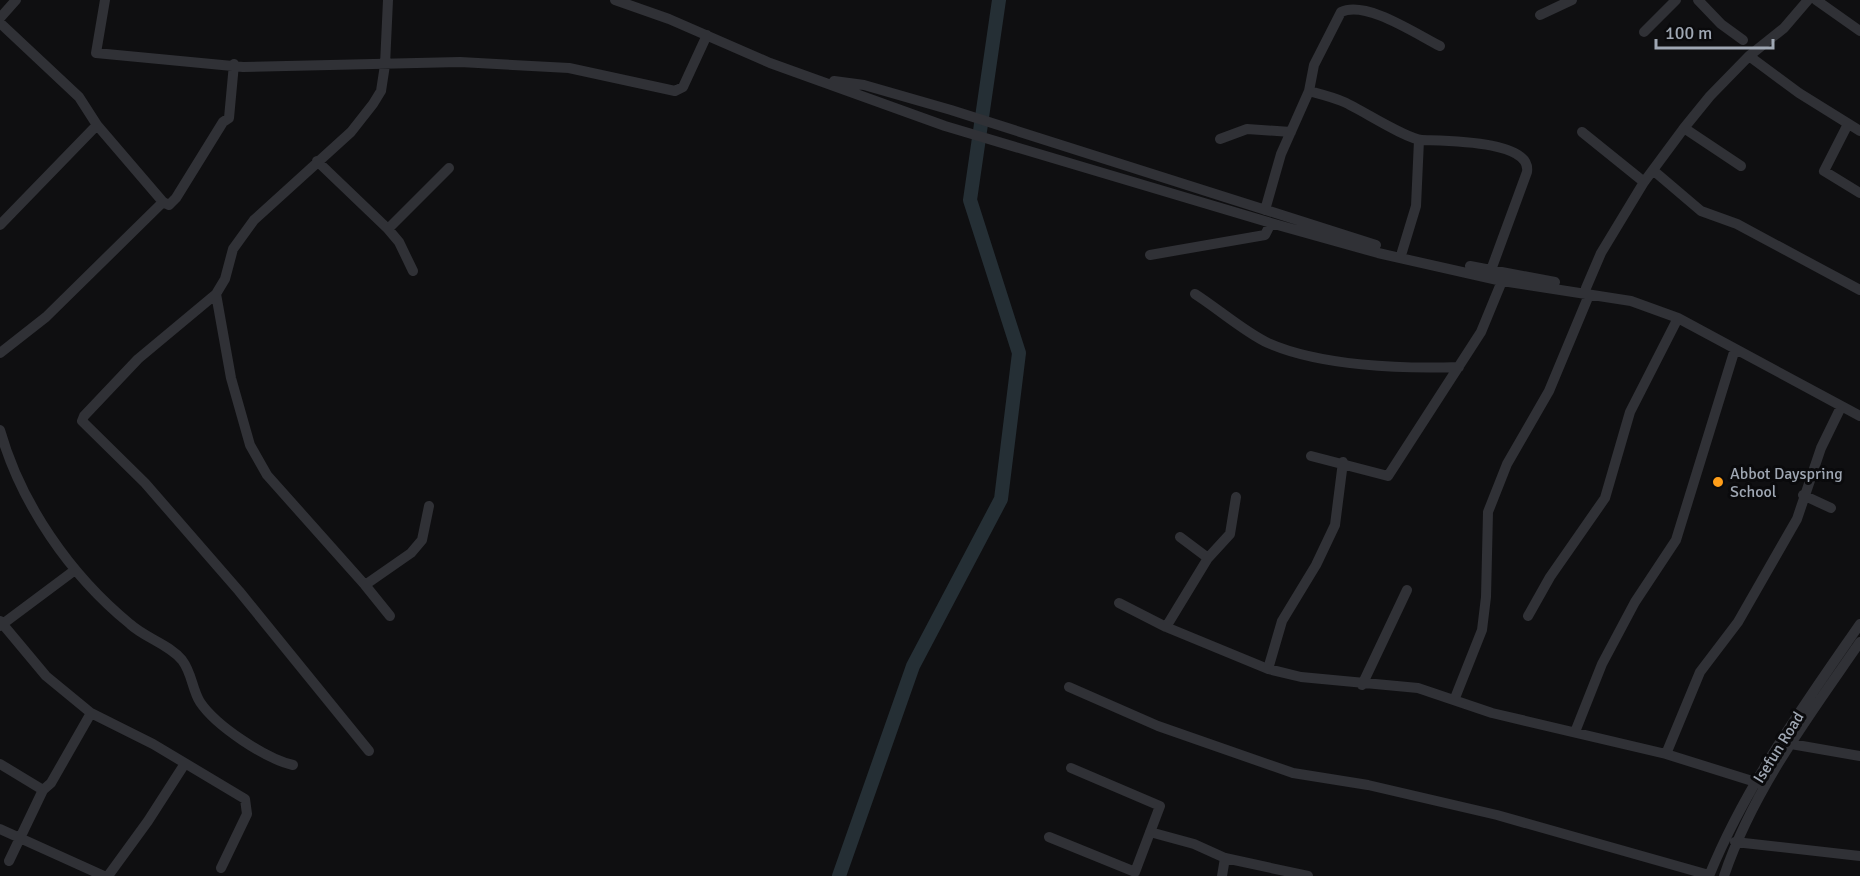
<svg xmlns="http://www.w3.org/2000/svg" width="1860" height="876" font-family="Signika,sans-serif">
<rect width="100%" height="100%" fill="#0f0f11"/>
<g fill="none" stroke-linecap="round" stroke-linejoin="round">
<path stroke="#252f35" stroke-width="14" d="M839,876L913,666L1001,499L1019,353L970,200L999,0"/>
<path stroke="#303136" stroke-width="10" d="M105,0L96,53L243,67L460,62L569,68L675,91L683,87L707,35
M615,0L669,19L770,63L945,126L1271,223L1378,253L1502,281L1631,301L1678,318L1860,416
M1698,0L1721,24L1743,40
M1816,0L1860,31
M1540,15L1572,0
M0,18L16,0
M0,23L79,97L97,125L163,202
M1644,32L1676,0
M1749,56L1799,93L1860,131
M834,81L864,85L951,110L1376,245
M1309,91C1320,94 1333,97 1344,102C1362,110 1406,139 1422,140C1444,141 1532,140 1527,172L1491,270
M1848,124L1824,171L1860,193
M1684,128L1741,166
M1582,132L1644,182
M1220,139L1247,129L1291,132
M317,161L388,229L399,242L413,271
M1654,171L1701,211L1737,224L1860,290
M1265,210L1281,154L1309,91L1314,65L1341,12C1366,0 1416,34 1440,46
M0,225L97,125
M388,229L449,168
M1402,252L1416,206L1419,140
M1150,255L1265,235L1271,223
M1470,266L1555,282
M1586,288L1601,253L1644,182L1684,128L1710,96L1749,56L1784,28L1808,0
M216,294L138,359L84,416L82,421L145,483L239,591L369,751
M1195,294C1217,308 1246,333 1268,343C1320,366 1402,369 1459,367
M0,353L46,317L163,202L169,205L176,198L223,122L229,118L234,64
M0,430C21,504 70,575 130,624C145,638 169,644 182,660C192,673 192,689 200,702C216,726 266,759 293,765
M1311,456L1388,476L1481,332L1502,281
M1803,495L1831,508
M1208,558L1230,534L1236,497
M365,585L267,475L250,445L231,378L216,294L225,279L233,249L254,220L351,132L373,104L381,91L385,65L388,0
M1119,603L1166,627L1268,669L1301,677L1418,688L1492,713L1666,754L1765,785
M390,616L365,585L411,553L422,540L429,506
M1528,616L1550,577L1605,498L1630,412L1678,318
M0,621L46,676L91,713L153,744L245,799L247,814L221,868
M0,626L75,570
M1166,627L1208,558L1180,537
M1268,669L1282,621L1316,565L1335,525L1343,462
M1362,685L1407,590
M1069,687L1158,726L1293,773L1368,785L1497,815L1709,875
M1455,698L1482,630L1486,597L1488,512L1507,464L1549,391L1589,295
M1575,732L1602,664L1635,602L1676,540L1735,349
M1791,744L1860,756
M1666,754L1700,672L1738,622L1797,519L1821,448L1841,407
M0,764L43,790
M0,829L104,876
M1150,832L1194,844L1225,858L1308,876
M1049,837L1135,872L1160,806L1071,768
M1735,842L1860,856
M9,861L43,790L51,783L91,713
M108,876L148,821L184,765
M1222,876L1225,858
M1709,876C1746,785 1804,705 1860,624
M1724,876C1753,790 1809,716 1860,642"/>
</g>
<circle fill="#ff9e19" stroke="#0a0a0c" stroke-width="2" cx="1718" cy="482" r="6"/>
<g text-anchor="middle" stroke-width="6" stroke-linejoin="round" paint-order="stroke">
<g font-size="16" fill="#9fa7b3" stroke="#0a0a0c" text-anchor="start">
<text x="1730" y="479">Abbot Dayspring<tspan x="1730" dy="18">School</tspan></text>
</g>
<g font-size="16" fill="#9fa7b3" stroke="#0a0a0c">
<text transform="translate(1778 747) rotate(-58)" y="6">Isefun Road</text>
</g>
</g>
<path d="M1656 39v9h117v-9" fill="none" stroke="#9fa7b3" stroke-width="3"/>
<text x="1665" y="39" font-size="18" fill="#9fa7b3" stroke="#0a0a0c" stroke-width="4.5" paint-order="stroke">100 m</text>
</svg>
